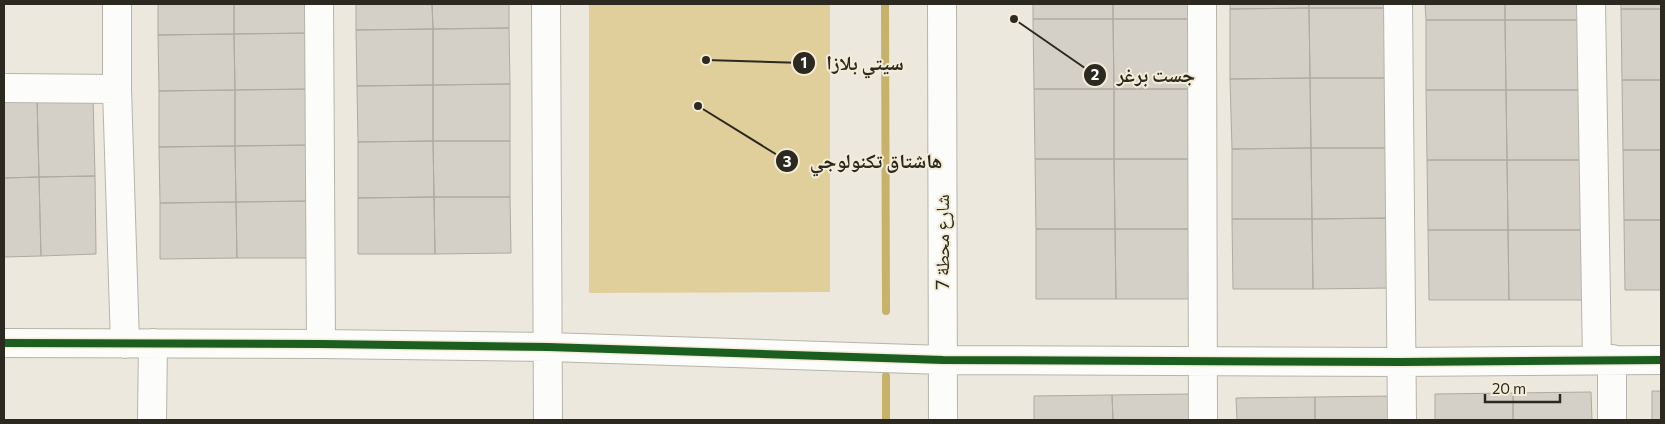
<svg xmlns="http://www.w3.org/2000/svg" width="1665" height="424" font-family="Commissioner,'Noto Naskh Arabic',sans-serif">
<rect width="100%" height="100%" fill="#ede8dd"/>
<path fill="#e0cf9a" d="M589,4H830V292L589,293Z"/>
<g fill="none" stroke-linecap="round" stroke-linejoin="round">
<path stroke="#c7b26c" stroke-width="8" d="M885,4L886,311
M886,376V420"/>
</g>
<path fill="#d4d0c7" stroke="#aeaaa2" d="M158,4H234V34L158,35Z
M234,4H310L311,33L234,34Z
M356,4H432L433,29L356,30Z
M432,4H509V28L433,29Z
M1033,4H1113V19H1033Z
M1113,4H1192L1193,19H1113Z
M1230,4H1309V8L1230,9Z
M1309,4H1389V8H1309Z
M1425,4H1505V20H1426Z
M1505,4H1585V20H1505Z
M1621,4H1661V9H1621Z
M1309,8L1310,78L1230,79V9Z
M1309,8H1389L1390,78H1310Z
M1621,9H1661V80H1622Z
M1033,19H1113L1114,89H1034Z
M1113,19H1193V89H1114Z
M1426,20H1505L1506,90H1426Z
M1505,20H1585L1586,90H1506Z
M509,28L510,84L433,85V29Z
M433,29V85L357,86L356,30Z
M311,33V89L235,90L234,34Z
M234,34L235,90L159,91L158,35Z
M1310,78H1390L1391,148H1311Z
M1310,78L1311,148L1232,149L1230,79Z
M1622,80H1661V150H1623Z
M510,84V141H433V85Z
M433,85V141L358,142L357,86Z
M311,89V145L235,146V90Z
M1034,89H1114V159H1035Z
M1114,89H1193L1194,159H1114Z
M235,90V146L159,147V91Z
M1426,90H1506L1507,160H1427Z
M1506,90H1586L1587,160H1507Z
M93,97L95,176L39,177L37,98Z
M37,98L39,177L4,178V99Z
M433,141H510V197H434Z
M433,141L434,197L358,198V142Z
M311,145L312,201L236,202L235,146Z
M235,146L236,202L160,203L159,147Z
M1311,148H1391L1392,218L1312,219Z
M1311,148L1312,219H1232V149Z
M1623,150H1661V220H1624Z
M1035,159H1114L1115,229H1036Z
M1114,159H1194L1195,229H1115Z
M1427,160H1507L1508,230H1428Z
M1507,160H1587L1588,230H1508Z
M95,176L96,254L41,256L39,177Z
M39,177L41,256L4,257V178Z
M434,197H510L511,253L435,254Z
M434,197L435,254H358V198Z
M312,201V258H237L236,202Z
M236,202L237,258L160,259V203Z
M1392,218V288L1313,289L1312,219Z
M1232,219H1312L1313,289H1233Z
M1624,220H1661V290H1625Z
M1036,229H1115L1116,299H1036Z
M1115,229H1195L1196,299H1116Z
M1428,230H1508L1509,300H1429Z
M1508,230H1588V300H1509Z
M1652,391H1661V420H1652Z
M1591,392L1592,420H1513V393Z
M1513,393V420H1435V394Z
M1191,394V420H1113L1112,395Z
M1112,395L1113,420H1034V396Z
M1393,396L1394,420H1315V397Z
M1315,397V420H1237L1236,398Z"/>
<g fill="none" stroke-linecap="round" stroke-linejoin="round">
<g stroke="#b7b4ab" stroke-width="30">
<path id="minor" d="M117,4V89L125,344
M319,4L321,344
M546,4L548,420
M942,4L943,420
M1202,4L1203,420
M1398,4L1402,420
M1591,4L1597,359
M4,88L117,89
M4,343L321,344L548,347L943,360L1401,362L1661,360
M152,420L153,343
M1612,420V359"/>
</g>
<use href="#minor" stroke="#fcfcfa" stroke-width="28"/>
<g stroke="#f3ecd7" stroke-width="11">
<path id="cycleway" d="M4,343L321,344L548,347L943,360L1401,362L1661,360"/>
</g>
<use href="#cycleway" stroke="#1b5e20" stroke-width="8"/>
</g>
<g text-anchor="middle" stroke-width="4" stroke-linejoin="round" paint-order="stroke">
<g font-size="19" fill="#2c2921" stroke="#f3ecd7">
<text transform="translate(942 242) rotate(-90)" y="7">شارع محطة 7</text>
</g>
</g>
<path fill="none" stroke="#2c2921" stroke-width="2" d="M706 60L804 63M1014 19L1095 75M698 106L787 161"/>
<g fill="#2c2921" stroke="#f3ecd7" stroke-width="2">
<circle cx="706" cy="60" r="5"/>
<circle cx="1014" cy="19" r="5"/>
<circle cx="698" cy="106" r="5"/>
<circle cx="804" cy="63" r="12"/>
<circle cx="1095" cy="75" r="12"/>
<circle cx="787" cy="161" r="12"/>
</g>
<g font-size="15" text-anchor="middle" font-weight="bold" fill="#fff">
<text x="804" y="68">1</text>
<text x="1095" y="80">2</text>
<text x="787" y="167">3</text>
</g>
<g font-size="20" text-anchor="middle" font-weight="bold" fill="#2c2921" stroke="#f3ecd7" stroke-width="4" stroke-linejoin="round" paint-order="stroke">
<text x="865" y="70">سيتي بلازا</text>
<text x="1156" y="82">جست برغر</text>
<text x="876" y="168">هاشتاق تكنولوجي</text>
</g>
<rect width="1665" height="424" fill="none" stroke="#2c2921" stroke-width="10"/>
<path d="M1485 394v8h75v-8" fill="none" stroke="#2c2921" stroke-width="2.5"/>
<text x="1492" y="394" font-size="15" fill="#2c2921" stroke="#f3ecd7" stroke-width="4" paint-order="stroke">20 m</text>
</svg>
